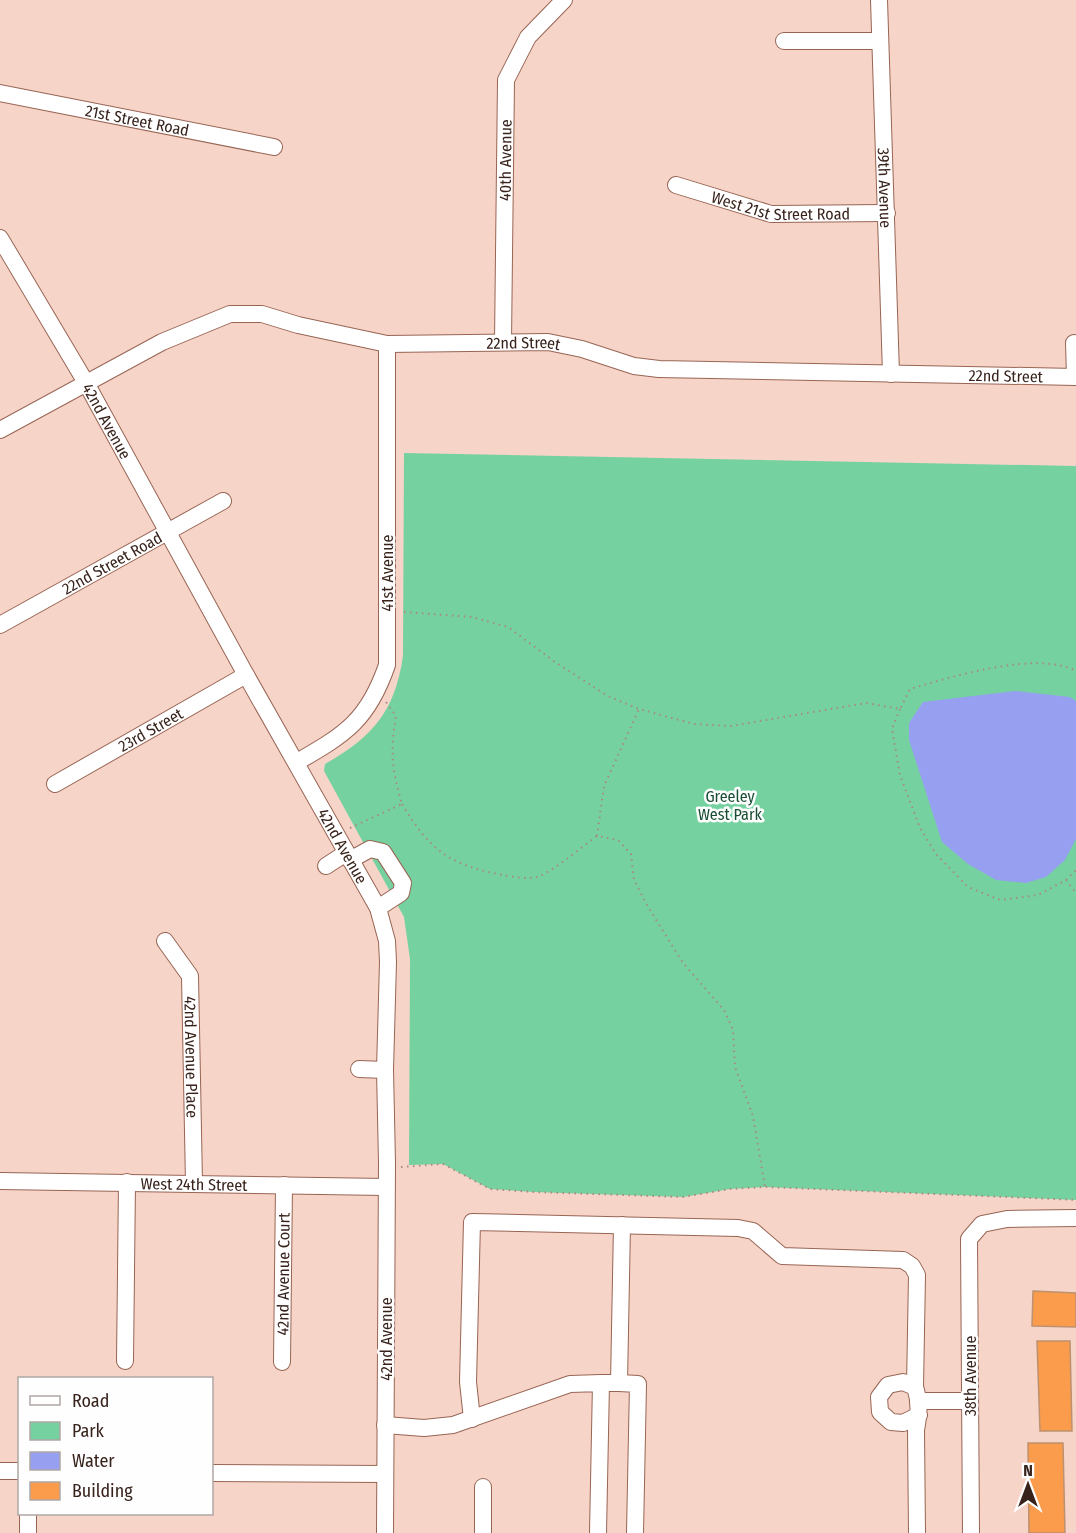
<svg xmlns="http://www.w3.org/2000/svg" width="1076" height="1533" font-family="'Fira Sans Condensed',sans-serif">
<rect width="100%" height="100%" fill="#f7d4c8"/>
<path fill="#75d2a0" d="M404,453L1076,466V1200L765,1187L730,1189L683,1197L534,1192L490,1189L443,1164L409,1165L410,959L404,917L324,771L325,764C373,737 395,711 403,656Z"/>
<path fill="#979ff0" d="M1015,691L1070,697L1076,701V839L1065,860L1046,877L1026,883L996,880L968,864L942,842L909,740V723L923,702Z"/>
<path fill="#fa9c4b" stroke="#bd916f" stroke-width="1.5" d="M1033,1291L1076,1293V1327L1032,1326Z
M1037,1341H1070L1072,1431H1040Z
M1028,1443H1063L1065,1533H1029Z"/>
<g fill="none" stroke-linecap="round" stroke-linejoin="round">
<g stroke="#986554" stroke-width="18">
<g id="minor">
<path id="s1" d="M879,0L891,374"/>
<path d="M784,41H880"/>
<path id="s2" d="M0,93L274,147"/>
<path id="s3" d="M676,185L771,214L887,213"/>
<path id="s4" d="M0,238L85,381L246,675L378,908L387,941L388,962L385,1070L387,1163L385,1533"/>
<path id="s5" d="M503,342L506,80L528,37L564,0"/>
<path d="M1074,343L1075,377"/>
<path id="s6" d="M0,430L162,342L230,314H262L298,325L387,344L548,342L582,349L634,366L659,369L1076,377"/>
<path id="s7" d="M0,625L223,501"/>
<path d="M297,762C346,734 368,720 387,665V344"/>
<path id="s8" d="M55,784L246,675"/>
<path d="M350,860L370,849L383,852L403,883L401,893L378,908"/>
<path d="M326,866L346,853"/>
<path id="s9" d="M165,941L190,976L194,1183"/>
<path d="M359,1069L385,1070"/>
<path id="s10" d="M0,1181L386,1187"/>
<path d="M125,1361L127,1182"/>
<path id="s11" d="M282,1362L284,1185"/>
<path d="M601,1383H619L622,1225"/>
<path d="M619,1383L638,1384L635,1533"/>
<path d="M920,1401H970"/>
<path d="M472,1419L468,1382L472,1222L738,1228L753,1231L782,1256L903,1260L912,1266L917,1275L915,1387"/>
<path d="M385,1425L424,1428L453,1425L570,1384L601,1383L598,1533"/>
<path d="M0,1471H20"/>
<path d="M212,1473L385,1474"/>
<path d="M28,1533V1514"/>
<path d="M483,1533V1487"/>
<path d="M917,1533L916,1430C919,1414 920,1402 915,1387L903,1382L888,1385L879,1397L880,1412L891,1422L903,1423L919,1415"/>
<path d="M971,1533L969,1239L982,1224L1007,1219L1076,1218"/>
</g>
</g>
<path stroke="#a78a80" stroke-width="2" stroke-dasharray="1.5 4.5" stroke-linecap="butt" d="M404,612L472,617L508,627L555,662L608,696L639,709L694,724L731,726L866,703L900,709L910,689C951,677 1036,650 1076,671
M900,709L892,729L900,775L920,828L936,854L968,887L1000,900L1038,895L1066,880L1076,870
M402,804C430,851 450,865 503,875C513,877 531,880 540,876C560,866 579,849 597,836L618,840L631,854L634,880L647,905L683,963L724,1010L733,1030L735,1067L753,1116L765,1187
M350,828L402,804C392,771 390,751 396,716L386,702
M597,836L604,786L639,709
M1066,880L1076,893
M401,1167L443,1164L490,1189L534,1192L683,1197L730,1189L765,1187L1076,1200"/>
<use href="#minor" stroke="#fff" stroke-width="16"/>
</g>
<g text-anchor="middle" stroke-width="5" stroke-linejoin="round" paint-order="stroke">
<g font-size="16" fill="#38231c" stroke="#fefefe">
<text dy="6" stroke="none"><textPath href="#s2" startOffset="140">21st Street Road</textPath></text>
<text dy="6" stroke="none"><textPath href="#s5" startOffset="182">40th Avenue</textPath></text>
<text dy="6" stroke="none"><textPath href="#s1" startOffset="188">39th Avenue</textPath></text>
<text dy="6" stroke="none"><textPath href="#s3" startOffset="108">West 21st Street Road</textPath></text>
<text dy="6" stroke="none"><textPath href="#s6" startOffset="555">22nd Street</textPath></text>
<text dy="6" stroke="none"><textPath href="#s6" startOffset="1041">22nd Street</textPath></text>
<text dy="6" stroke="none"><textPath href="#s4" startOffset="212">42nd Avenue</textPath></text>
<text dy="6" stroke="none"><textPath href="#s7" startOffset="128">22nd Street Road</textPath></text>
<text transform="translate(387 573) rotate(-90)" y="6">41st Avenue</text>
<text dy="6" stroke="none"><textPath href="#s8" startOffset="110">23rd Street</textPath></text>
<text dy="6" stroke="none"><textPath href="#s4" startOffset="698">42nd Avenue</textPath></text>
<text dy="6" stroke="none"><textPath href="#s9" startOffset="124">42nd Avenue Place</textPath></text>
<text dy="6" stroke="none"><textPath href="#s10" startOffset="194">West 24th Street</textPath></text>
<text dy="6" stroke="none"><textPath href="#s11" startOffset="88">42nd Avenue Court</textPath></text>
<text transform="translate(386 1339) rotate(-90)" y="6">42nd Avenue</text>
<text transform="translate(970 1376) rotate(-90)" y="6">38th Avenue</text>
</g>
<g font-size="16" fill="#1a4e34" stroke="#fefefe">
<text x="730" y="802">Greeley<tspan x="730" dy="18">West Park</tspan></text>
</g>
</g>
<rect x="18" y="1377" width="195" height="138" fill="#fefefe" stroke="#afa6a4" stroke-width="1.5"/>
<rect x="30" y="1396" width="30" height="9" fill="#ffffff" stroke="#afa6a4" stroke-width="1.5"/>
<text x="72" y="1407" font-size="18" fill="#38231c">Road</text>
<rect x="30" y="1422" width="30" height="18" fill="#75d2a0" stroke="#afa6a4" stroke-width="1.5"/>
<text x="72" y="1437" font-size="18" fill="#38231c">Park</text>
<rect x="30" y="1452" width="30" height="18" fill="#979ff0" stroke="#afa6a4" stroke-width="1.5"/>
<text x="72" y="1467" font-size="18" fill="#38231c">Water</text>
<rect x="30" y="1482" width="30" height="18" fill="#fa9c4b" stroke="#afa6a4" stroke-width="1.5"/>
<text x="72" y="1497" font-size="18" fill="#38231c">Building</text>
<g transform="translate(1028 1485)" stroke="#fefefe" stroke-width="4.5" paint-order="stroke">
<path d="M0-4.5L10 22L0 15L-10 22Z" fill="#38231c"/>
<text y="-9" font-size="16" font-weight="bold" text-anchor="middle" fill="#38231c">N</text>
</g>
</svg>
